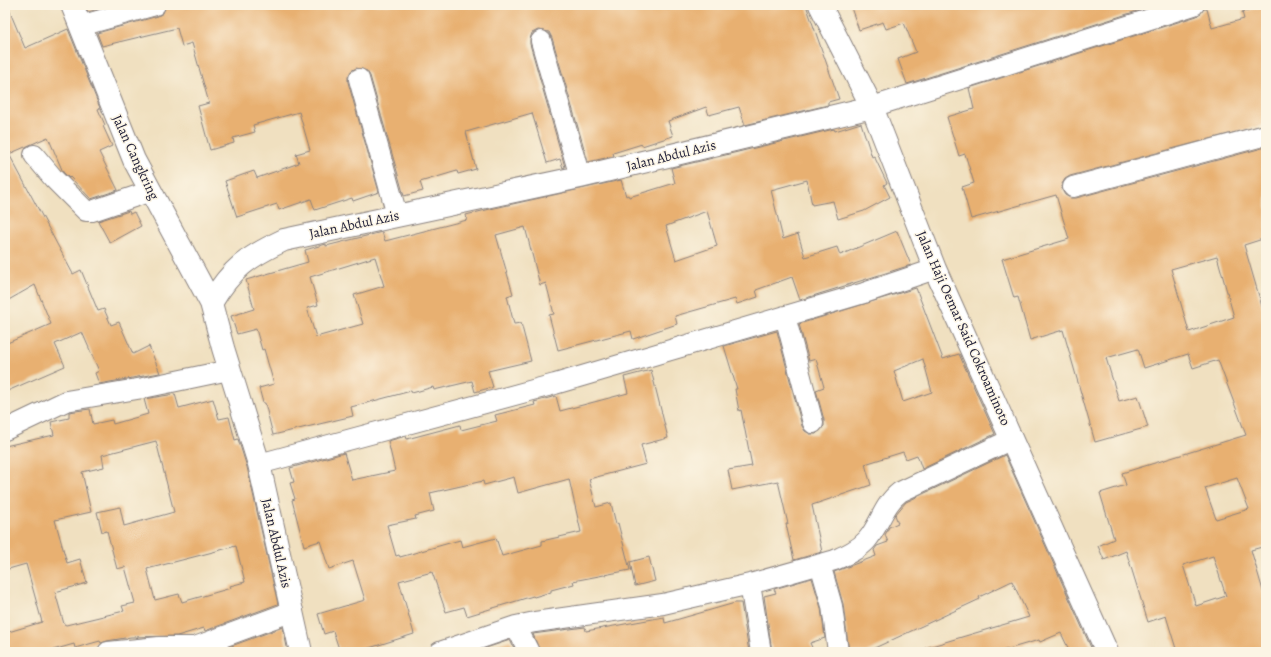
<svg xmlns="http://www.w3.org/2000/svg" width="1271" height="657" font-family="Alegreya,serif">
<rect width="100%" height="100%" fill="#fcf5e5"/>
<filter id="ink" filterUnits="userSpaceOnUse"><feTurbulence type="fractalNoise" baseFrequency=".025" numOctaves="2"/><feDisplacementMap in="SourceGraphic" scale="8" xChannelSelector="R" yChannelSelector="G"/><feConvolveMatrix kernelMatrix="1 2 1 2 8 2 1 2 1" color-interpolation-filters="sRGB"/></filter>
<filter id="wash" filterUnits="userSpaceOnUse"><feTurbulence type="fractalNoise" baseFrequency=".012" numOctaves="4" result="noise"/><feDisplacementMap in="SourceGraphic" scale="16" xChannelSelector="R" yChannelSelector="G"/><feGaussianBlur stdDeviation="0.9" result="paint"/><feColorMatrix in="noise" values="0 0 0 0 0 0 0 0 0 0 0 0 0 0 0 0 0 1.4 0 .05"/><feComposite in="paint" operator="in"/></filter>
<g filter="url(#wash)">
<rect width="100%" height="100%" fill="#f0e0c0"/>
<g id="blocks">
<path fill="#e8b071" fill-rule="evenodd" d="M5,5H7L25,48L68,29L100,108L98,109L105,125L103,126L112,146L99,152L118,190L91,199L70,177L69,178L63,172L48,137L9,154L73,274L81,270L98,311L104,309L111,325L119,322L133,354L149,346L160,373L99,384L95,373L99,371L82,332L55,344L65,366L5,392V344L51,324L35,285L5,302Z
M85,5H112L88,12Z
M166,5H806L839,99L828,102V105L745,125L739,107L709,115L706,107L668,121L673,136L642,146V144L613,153L614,156L588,162L552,38L549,32L538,30L532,33L530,39V44L565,167L563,168L560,159L547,163L532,113L466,132L476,169L458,174L457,171L420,182L423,191L404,196L370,76L367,71L356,68L351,71L348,77V82L379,192L353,201L352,198L315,210L311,199L279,210L277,204L237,217L225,181L254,171L257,178L299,163L296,154L310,150L299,112L253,125L255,132L233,138L234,143L210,150L198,106L209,103L192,43L182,46L177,28L102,46L97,33L158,16L163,13Z
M850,5H1156L907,84L898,59L916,52L904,23L886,29L883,22L859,30Z
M1266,6V124L1070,176L1065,179L1062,184V190L1065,195L1070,198H1076L1266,147V238L1244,245L1266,320V546L1251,550L1266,601V652H1177L1166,616L1148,622L1126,551L1104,560L1098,546L1114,539L1100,493L1126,485L1122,473L1246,435L1218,360L1193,368L1188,354L1144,368L1138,349L1106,358L1119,401L1138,396L1148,427L1095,442L1063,330L1030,340L1018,297L1014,298L1002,259L1069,239L1056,195L971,219L962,187L974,183L965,154L959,156L947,117L974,109L969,88L1197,16L1204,9H1207L1212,28L1244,19L1242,12ZM1217,256L1234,317L1189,332L1171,269ZM1237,478L1249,509L1216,519L1205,488ZM1213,556L1226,596L1196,606L1183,565Z
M861,123L872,157L874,156L887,183L884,185L890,197L864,211L838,219L833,201L812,205L807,180L771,190L783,239L798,234L805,257L837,247L840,255L897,231L911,265L800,300L792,277L756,290L758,297L737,304L735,299L675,316L677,324L633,339L631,331L558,350L549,315L554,314L546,283L540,285L525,227L496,235L513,294L507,296L514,324L521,323L531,361L488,371L493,387L475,392L472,381L434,390L433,387L412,393L411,391L351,407L353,416L273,435L265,403H263L259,388L274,384L264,349L262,350L256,329L237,334L231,316L254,309L246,280L308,262L305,250L326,244V246L382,232L385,241L467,220L466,215L490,209L621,180L626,196L628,195L629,197L675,183L671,168L834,129L835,131ZM707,211L717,246L676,260L666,226ZM375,257L384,286L354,295L363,324L316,337L307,308L318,305L310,277Z
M129,211L130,214L134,212L141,226L110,243L98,221Z
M916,288L943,359L959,354L995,434L922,469L917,455L906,459L903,452L865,464L871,485L812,505L822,552L794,560L786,524H788L778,481L732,490L728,470L752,466L741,410L739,411L735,389H737L724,346L777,331L802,426L805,431L810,434H816L824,426V420L816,390L824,387L816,359L809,361L799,324ZM923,359L932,392L903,402L894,371Z
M651,370L668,438L641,445L646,464L589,479L596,507L611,503L616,524L618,523L630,570L573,581L574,584L551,590V592L534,597L533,596L467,616L464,607L446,612L432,572L399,581L414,634L366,649L367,652H340L333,631L324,634L318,614L365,600L353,561L329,569L320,541L304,546L292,500L295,499L290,483L294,482L290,468L344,453L352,480L395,471L388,441L406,436L407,439L460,425L461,430L497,421L495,415L535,405L534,402L556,396L560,411L628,393L624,377ZM514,477L518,493L569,479L581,532L542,541V545L502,556L496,538L462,547L460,540L400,557L399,555L396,556L387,525L416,519L415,516L434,511L430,493L483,481L484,485Z
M175,394L179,408L213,399L219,419L229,417L235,440L238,439L247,467L278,604L205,631L204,628L177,636L131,637L107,641L101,643L100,641L75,648L74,644L46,652H9L5,633L42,622L26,564L5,570V446L54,435L51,422L69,418V412L90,409L93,424L112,420L113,424L148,414L144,399ZM156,441L174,512L124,526L120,507L97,512L102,532L107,531L117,569L125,567L135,603L122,606L124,611L66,625L64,624L55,592L87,583L80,559L67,563L55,520L91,512L82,472L104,467L102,455ZM236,546L245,582L230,586L231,588L182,602L179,594L155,600L147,569Z
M1005,455L1093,652H1070L1061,633L1040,642L1039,640L998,652H925V648L1029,617L1012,581L979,597L980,599L866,652H849L843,604L834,572L876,556L874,550L877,546L888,542L885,535L889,527L898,523L895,515L906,502Z
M649,557L655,581L635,586L630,562Z
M812,578L821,608L825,638L810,643L814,652H772L764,596L776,593L774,589Z
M735,603H741L749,652H540L533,634L585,627L586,631L664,617L665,623Z
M283,627L288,652H215Z
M510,640L516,652H478L486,648Z"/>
</g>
</g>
<g filter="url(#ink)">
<use href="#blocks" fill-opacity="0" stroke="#89817e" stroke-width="1"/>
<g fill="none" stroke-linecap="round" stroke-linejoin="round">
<g stroke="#89817e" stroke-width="22">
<path id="street" d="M80,26L155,5
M541,41L580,177
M359,79L397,215
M872,107L1194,5
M34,155L54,179L86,211H92L151,191
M1073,187L1266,135
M785,316L813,423
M5,430L66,401L143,388L229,370
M259,464L555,384L864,293L935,269
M820,564L832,606L838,652
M750,584L761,652
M516,626L529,652
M108,652L159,647H195L293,611
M440,652L516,626L535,622L663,604L750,584L835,560C846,555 858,550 867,540C880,525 883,505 900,492L1012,439"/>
</g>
<g stroke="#89817e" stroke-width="24">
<path id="secondary" d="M72,5L134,160L211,303
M820,5L872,107L935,269L1107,652
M301,652L259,464L223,348L211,303C232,268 248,257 284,240L580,177L872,107"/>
</g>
<use href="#street" stroke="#fff" stroke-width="20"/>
<use href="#secondary" stroke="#fff" stroke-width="22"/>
</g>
</g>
<g text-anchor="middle" stroke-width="3" stroke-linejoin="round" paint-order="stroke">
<g font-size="14" fill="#22223b" stroke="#fcf5e5">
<text transform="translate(671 155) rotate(-14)" y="5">Jalan Abdul Azis</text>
<text transform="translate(136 157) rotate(65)" y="5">Jalan Cangkring</text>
<text transform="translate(354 224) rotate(-12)" y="5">Jalan Abdul Azis</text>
<text transform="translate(964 328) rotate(66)" y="5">Jalan Haji Oemar Said Cokroaminoto</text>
<text transform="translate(277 543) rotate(77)" y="5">Jalan Abdul Azis</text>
</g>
</g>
<rect width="1271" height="657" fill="none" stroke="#fcf5e5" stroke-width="20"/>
</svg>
